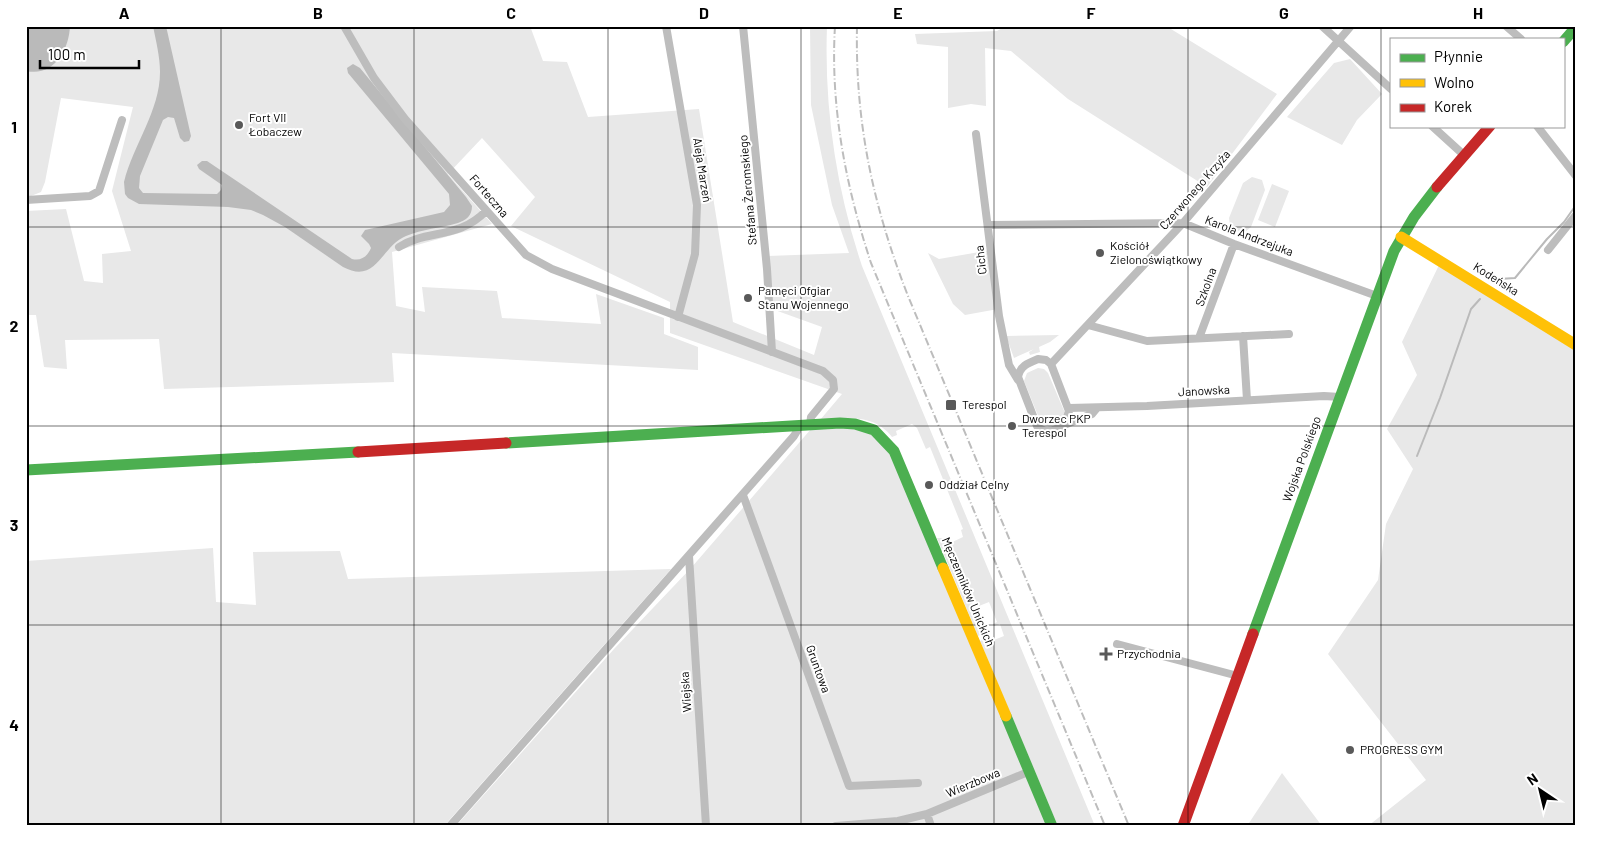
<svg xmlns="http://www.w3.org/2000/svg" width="1602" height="852" font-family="Barlow,sans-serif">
<rect width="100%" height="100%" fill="#fff"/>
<path fill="#e8e8e8" d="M26,26H530L543,61L567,62L588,117L699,109L733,322L814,355L822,327L772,309L768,256L849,253L832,205L811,105L810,26H827C824,108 836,188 862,266L1095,826H1058L1054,817L980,641L985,639L989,642L1004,636L1000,624L994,626L993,624L997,622L989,602L974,608L983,630L979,631L980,635L978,636L937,538H942L946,545L963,537L961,530L963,529L930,447L926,449L917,428L912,424L896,431L897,435L892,437C874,413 846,418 820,420L842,394L670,333V302L511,226L535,197L482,138L448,174L492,224L392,252L396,306L425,312L422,287L497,291L502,318L601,324L596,294L664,318V334L698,347V370L392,353L394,382L164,389L159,339L65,340L67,369L44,367L36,315H26V211L66,209L84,281L103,283L102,254L131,251L112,191L133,107L61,98L45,182L41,192L26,198Z
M1006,26H1166L1277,94L1207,187L1068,99L1011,51L985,48L986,106L971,104L948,108V47L917,44L915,34L997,31Z
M1350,59L1382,94L1357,120L1342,145L1287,117L1334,63Z
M1252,177L1262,180L1265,190L1251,227L1245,232L1236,231L1230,226L1229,218L1243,183Z
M1272,184L1289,191L1275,227L1258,220Z
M991,250L998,309L965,315L953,304L928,253L939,259Z
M1439,265L1576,351V826H1368L1426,780L1328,654L1378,580L1386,524L1413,469L1387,429L1417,375L1402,342Z
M1059,335L1050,342L1039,347L1040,352L1030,355L1029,352L1034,349L1014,358L1006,336Z
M1038,368L1044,369L1048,373L1065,413L1064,419L1060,423L1049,427L1041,423L1024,381L1027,373Z
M848,427L868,431L888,448L1047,826H456L614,649L691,568L811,429Z
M213,548L216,602L256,605L253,552L340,551L348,579L671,569L444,826H26V561Z
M1282,773L1322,826H1247Z"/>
<path fill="#bababa" d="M26,26H70C69,50 54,77 26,71Z
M153,26H166L191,136L189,141L184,142L180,138L174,118L168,117L163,120L140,176L139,188L143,193L217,194L221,190L222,185L199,169L197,165L202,161H207L352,259C361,261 367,257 371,248L369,244L361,236L365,230L444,212L450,205L449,194L348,73L347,68L353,64L360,68L466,197L472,206C472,216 466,220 458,223C441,228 422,229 406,236C381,246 377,285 343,267L285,227L263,215L251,210L228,207L139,204L128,198L125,194L124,182C133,145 160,111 160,72C160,57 156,41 153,26Z"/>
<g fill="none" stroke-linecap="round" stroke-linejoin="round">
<path stroke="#bababa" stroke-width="2" d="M1494,281L1499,279L1515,278L1547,239L1564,222L1576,205
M1417,456L1440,398L1471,309L1480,299"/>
<path stroke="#bdbdbd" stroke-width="8" d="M344,26L374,78L405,119L526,255L552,269L823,371L833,380L834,389L811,417L810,425
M666,26L697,205L695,254L678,317
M743,26L767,269L772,352
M1322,26L1391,89
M1506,26L1521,39
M1432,126L1465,156
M1537,126L1576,176
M976,134L999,316L1009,365L1018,380
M26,200L90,196L99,191L122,120
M988,225L1183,223L1234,244L1377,296
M399,247C427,229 458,240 486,211
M1548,250L1576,215
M1088,325L1147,341L1289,334
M1243,336L1247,400
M1199,338L1234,244
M1038,359L1046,360L1051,364L1069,411L1065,424C1056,430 1045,435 1037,426L1018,377C1020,366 1028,363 1038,359Z
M1051,364L1183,223L1351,26
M1069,408L1147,406L1324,396L1340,397
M1064,425L1092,414L1097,408
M743,495L849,786L918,783
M689,556L706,826
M1117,644L1238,676
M927,814L931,826
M450,826L794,436L797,431L798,426
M836,826L898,821L927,814L1028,772"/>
<path stroke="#4caf50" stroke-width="11" d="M1563,42L1576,27
M506,443L840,423L855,424L874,430L894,451L943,568
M26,470L358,452
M1253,634L1394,251L1414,217L1437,187
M1006,716L1052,826"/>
<path stroke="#ffc107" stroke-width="11" d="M1401,237L1576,345
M943,568L1006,716"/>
<path stroke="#c62828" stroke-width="11" d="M1437,187L1490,126
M358,452L506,443
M1183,826L1253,634"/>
<path stroke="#bdbdbd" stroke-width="2" stroke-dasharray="8 2.5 1 2.5" stroke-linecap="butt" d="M835,26C830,107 846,187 871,263L1105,826
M857,26C855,123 873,206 908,296L1129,826"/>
</g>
<path fill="none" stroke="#000" stroke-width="1" stroke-opacity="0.55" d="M221,26V826M414,26V826M608,26V826M801,26V826M994,26V826M1188,26V826M1381,26V826M26,227H1576M26,426H1576M26,625H1576"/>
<g fill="#595959" stroke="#fff" stroke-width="2">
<circle cx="239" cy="125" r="5"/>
<circle cx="1100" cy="253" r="5"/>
<circle cx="748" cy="298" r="5"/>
<rect x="945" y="399" width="12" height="12" rx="2.5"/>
<circle cx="1012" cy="426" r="5"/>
<circle cx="929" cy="485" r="5"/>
<path d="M1103.5 646.5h5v5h5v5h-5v5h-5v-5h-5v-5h5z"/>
<circle cx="1350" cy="750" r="5"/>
</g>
<g text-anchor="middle" stroke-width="4" stroke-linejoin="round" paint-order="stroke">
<g font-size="12" fill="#000" stroke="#fff" text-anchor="start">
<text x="249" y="122">Fort VII<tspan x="249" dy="14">Łobaczew</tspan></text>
<text x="1110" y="250">Kościół<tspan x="1110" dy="14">Zielonoświątkowy</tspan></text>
<text x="758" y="295">Pamęci Ofgiar<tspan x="758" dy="14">Stanu Wojennego</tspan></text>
<text x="962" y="409">Terespol</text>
<text x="1022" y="423">Dworzec PKP<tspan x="1022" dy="14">Terespol</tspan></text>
<text x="939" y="489">Oddział Celny</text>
<text x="1117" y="658">Przychodnia</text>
<text x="1360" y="754">PROGRESS GYM</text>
</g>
<g font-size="12" fill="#000" stroke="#fff">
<text transform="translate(702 170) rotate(81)" y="4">Aleja Marzeń</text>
<text transform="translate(748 190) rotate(-95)" y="4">Stefana Żeromskiego</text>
<text transform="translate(1195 190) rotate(-49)" y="4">Czerwonego Krzyża</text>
<text transform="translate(489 196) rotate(49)" y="4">Forteczna</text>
<text transform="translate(1249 236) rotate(21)" y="4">Karola Andrzejuka</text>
<text transform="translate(981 260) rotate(-97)" y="4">Cicha</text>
<text transform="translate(1496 279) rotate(32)" y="4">Kodeńska</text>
<text transform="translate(1206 287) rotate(-70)" y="4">Szkolna</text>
<text transform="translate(1204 391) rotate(-3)" y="4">Janowska</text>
<text transform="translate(1302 459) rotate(-70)" y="4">Wojska Polskiego</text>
<text transform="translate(968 592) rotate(67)" y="4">Męczenników Unickich</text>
<text transform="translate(818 669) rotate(70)" y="4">Gruntowa</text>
<text transform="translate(686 692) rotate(-94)" y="4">Wiejska</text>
<text transform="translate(973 783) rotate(-23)" y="4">Wierzbowa</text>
</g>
</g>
<rect width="1602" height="852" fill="none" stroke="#ffffff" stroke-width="55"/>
<rect x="1390" y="38" width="175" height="90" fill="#ffffff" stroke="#999999"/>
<rect x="1400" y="54" width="25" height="8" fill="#4caf50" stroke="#999999"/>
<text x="1434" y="62" font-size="15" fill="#000000">Płynnie</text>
<rect x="1400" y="79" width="25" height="8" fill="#ffc107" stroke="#999999"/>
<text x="1434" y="88" font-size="15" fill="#000000">Wolno</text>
<rect x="1400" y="104" width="25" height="8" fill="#c62828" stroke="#999999"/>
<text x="1434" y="112" font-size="15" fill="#000000">Korek</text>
<g transform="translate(1540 790) rotate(325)" stroke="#ffffff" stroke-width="4" paint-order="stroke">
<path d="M0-4L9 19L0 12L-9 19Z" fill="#000000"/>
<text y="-8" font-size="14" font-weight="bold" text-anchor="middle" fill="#000000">N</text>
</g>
<path d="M40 60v8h99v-8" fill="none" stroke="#000000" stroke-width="2.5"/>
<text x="48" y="60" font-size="15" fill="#000000" stroke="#ffffff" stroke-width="4" paint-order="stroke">100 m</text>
<rect x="28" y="28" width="1546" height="796" fill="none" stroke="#000" stroke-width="2"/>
<g font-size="16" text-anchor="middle" font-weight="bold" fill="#000">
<text x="124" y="19">A</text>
<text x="318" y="19">B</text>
<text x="511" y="19">C</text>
<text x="704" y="19">D</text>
<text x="898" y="19">E</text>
<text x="1091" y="19">F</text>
<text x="1284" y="19">G</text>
<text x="1478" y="19">H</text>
<text x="14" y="133">1</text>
<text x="14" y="332">2</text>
<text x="14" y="531">3</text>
<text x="14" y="731">4</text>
</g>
</svg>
